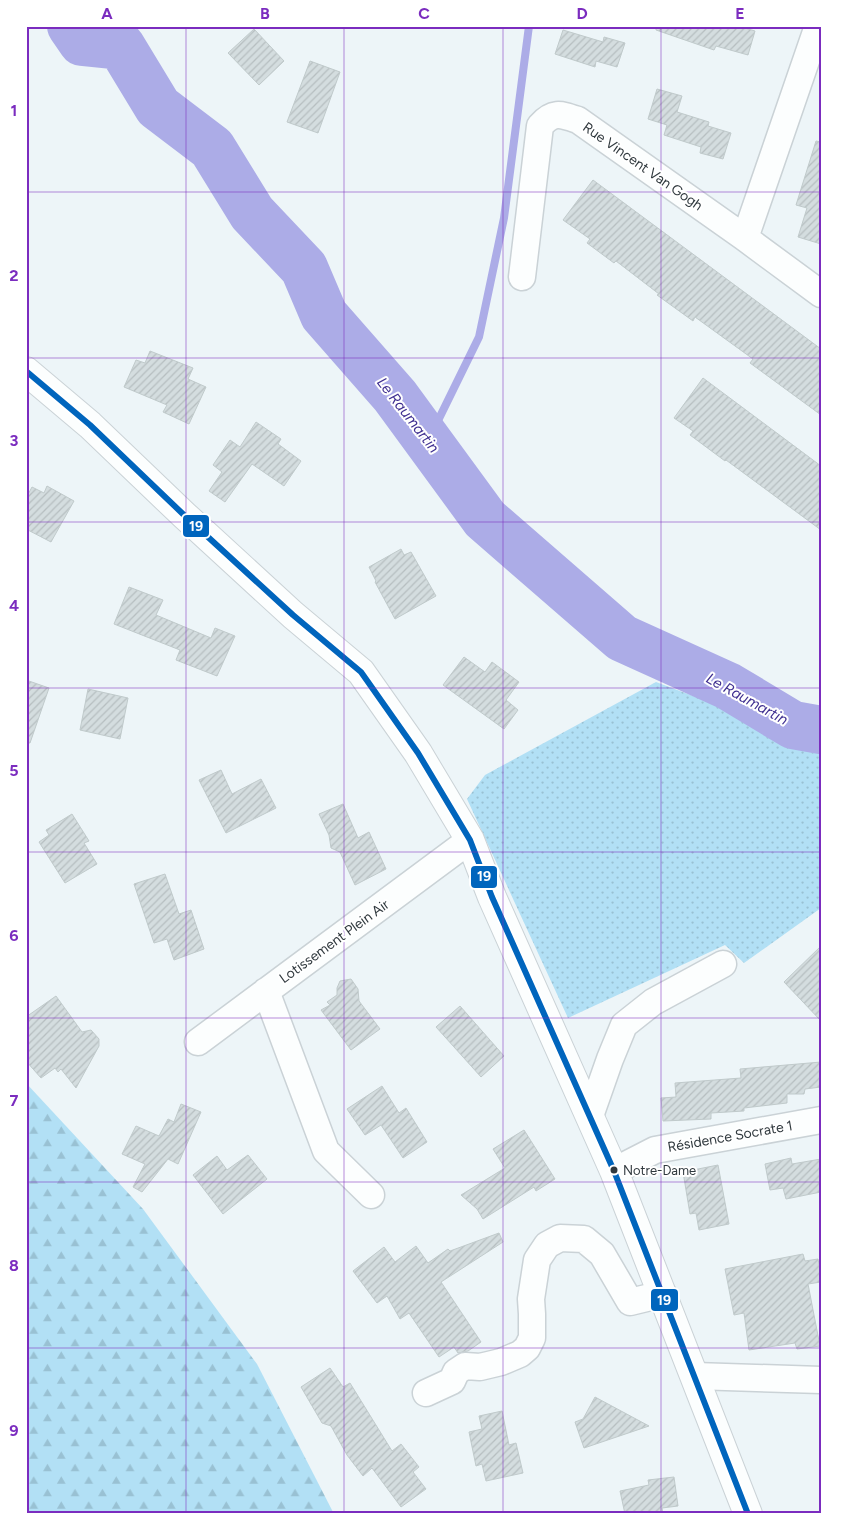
<svg xmlns="http://www.w3.org/2000/svg" width="847" height="1540" font-family="Figtree,sans-serif">
<defs>
<pattern id="grass-dots" width="8" height="8" patternUnits="userSpaceOnUse" patternTransform="scale(1.25)"><rect width="8" height="8" fill="#b2e0f5"/><path d="M2 2h.1M6 6h.1" fill="none" stroke="#99c1d3" stroke-width="1.8" stroke-linecap="round"/></pattern>
<pattern id="forest-firs" width="22" height="20" patternUnits="userSpaceOnUse" patternTransform="scale(1.25)"><rect width="22" height="20" fill="#b2e0f5"/><path d="M5 1l3.5 6h-7zM16 11l3.5 6h-7z" fill="#99c1d3"/></pattern>
<pattern id="building-hatch" width="6" height="6" patternUnits="userSpaceOnUse" patternTransform="scale(1.25)"><rect width="6" height="6" fill="#d4dddf"/><path d="M-1 1l2-2M0 6l6-6M5 7l2-2" fill="none" stroke="#b6bec0"/></pattern>
</defs>
<rect width="100%" height="100%" fill="#edf5f8"/>
<path fill="url(#grass-dots)" d="M656,682L821,744V908L744,963L725,945L568,1018L467,799L485,775Z"/>
<path fill="url(#forest-firs)" d="M26,1083L143,1209L257,1364L334,1514H26Z"/>
<g fill="none" stroke-linecap="round" stroke-linejoin="round">
<path stroke="#acace7" stroke-width="8" d="M428,441L479,337L504,218L529,26"/>
<path stroke="#acace7" stroke-width="48" d="M71,26L82,42L121,46L158,107L212,148L252,213L304,268L324,315L395,396L485,519L622,638L728,686L793,725L821,730"/>
</g>
<path fill="url(#building-hatch)" stroke="#c0cacb" d="M656,26H738L755,31L748,55L716,46L714,50L656,30Z
M254,29L284,61L259,85L228,53Z
M563,30L603,42L604,37L625,43L617,67L596,61L595,67L555,54Z
M310,61L340,72L318,133L287,122Z
M657,89L682,96L677,112L709,122L708,126L731,133L723,159L700,153L701,147L664,135L667,125L648,119Z
M816,141L821,142V244L798,237L807,208L796,205Z
M593,180L821,349V415L750,363L753,359L695,317L693,321L657,295L659,294L616,261L614,263L587,243L590,239L563,220Z
M150,351L193,368L188,379L206,387L189,424L163,412L167,405L124,387L136,360L145,363Z
M703,378L821,466V530L726,460L725,461L690,435L693,431L674,418Z
M256,422L281,439L278,444L301,461L284,486L252,464L225,502L209,491L222,472L213,465L230,440L240,447Z
M47,486L74,501L51,542L26,529V498L32,487L44,493Z
M401,549L404,555L411,552L436,596L395,619L375,582L376,581L369,567Z
M129,587L163,600L156,615L211,638L215,628L235,636L217,676L176,660L180,650L114,624Z
M464,657L485,672L492,662L519,682L506,700L518,710L504,729L443,685Z
M26,680L49,688L30,743H26Z
M88,689L128,698L120,739L80,730Z
M221,770L232,794L261,779L276,808L226,833L199,780Z
M343,804L358,838L369,832L386,869L355,885L340,852L331,848L329,835L319,814Z
M72,814L89,841L84,843L97,864L65,883L39,842L49,835L46,830Z
M165,874L179,914L191,910L204,949L174,960L167,939L154,943L134,884Z
M821,946V1021L784,982Z
M351,979L358,989L359,1001L380,1029L351,1050L321,1010L330,1005L327,1002L337,995V988L340,981Z
M56,996L82,1032L91,1030L99,1039V1046L76,1088L61,1069L58,1072L55,1068L41,1078L26,1061V1017Z
M460,1006L504,1056L481,1077L436,1027Z
M821,1062V1087L805,1089L804,1094H787V1103L744,1108V1111L711,1113V1119L663,1121L661,1098L676,1097L675,1083L741,1078L740,1069Z
M382,1086L399,1113L406,1108L427,1142L403,1158L381,1125L365,1135L347,1109Z
M181,1104L201,1112L178,1164L168,1159L142,1192L133,1187L145,1164L122,1154L136,1126L159,1136L168,1119L174,1122Z
M524,1130L555,1179L536,1191L534,1187L483,1219L477,1209L461,1195L505,1168L493,1149Z
M248,1155L267,1179L223,1214L193,1175L217,1156L227,1170Z
M791,1158L792,1164L821,1159V1192L786,1199L783,1188L770,1190L765,1164Z
M718,1165L729,1224L699,1230L696,1213L690,1214L683,1172Z
M499,1233L503,1242L441,1282L481,1342L468,1351L458,1353L454,1347L439,1357L409,1313L400,1319L387,1296L377,1303L353,1271L384,1247L395,1262L416,1246L428,1263L448,1249L450,1251Z
M803,1254L805,1261L818,1259L821,1274V1282L808,1284L820,1346L797,1349L795,1343L749,1350L744,1313L734,1315L725,1269Z
M330,1368L343,1387L350,1383L392,1451L401,1444L419,1467L413,1472L426,1489L401,1507L372,1468L363,1476L347,1455L331,1426L322,1423L301,1387Z
M595,1397L649,1426L584,1448L575,1422L583,1419Z
M502,1411L509,1445L516,1443L523,1473L486,1481L482,1464L476,1466L469,1432L482,1429L479,1416Z
M674,1477L678,1506L662,1508L663,1514H625L620,1491L649,1485L648,1480Z"/>
<g fill="none" stroke-linecap="round" stroke-linejoin="round">
<g stroke="#cad2d6" stroke-width="29">
<path id="minor" d="M745,238L818,26
M522,277L540,126C553,111 560,114 578,120L745,238L821,294
M266,991L326,1151L371,1195
M198,1042L470,840
M590,1116L610,1059L624,1025L653,1002L723,964
M614,1171L655,1150L821,1120
M695,1376L821,1380
M426,1393L452,1381L456,1372L465,1366L480,1367L501,1362L520,1354L527,1348L532,1338V1314L531,1299L537,1260L547,1245L560,1238L584,1239L602,1254L630,1302L663,1294"/>
</g>
<g stroke="#cad2d6" stroke-width="30">
<path id="tertiary" d="M26,371L90,425L184,515L293,615L361,672L418,753L470,840L492,897L614,1171L748,1514"/>
</g>
<use href="#minor" stroke="#fcfefe" stroke-width="26"/>
<use href="#tertiary" stroke="#fcfefe" stroke-width="28"/>
<g stroke="#fff" stroke-width="10">
<path id="bus-1" d="M26,371L90,425L184,515L293,615L361,672L418,753L470,840L492,897L614,1171L748,1514"/>
</g>
<use href="#bus-1" stroke="#0065bd" stroke-width="6"/>
</g>
<path fill="none" stroke="#7b2cbf" stroke-width="1" stroke-opacity="0.55" d="M186,26V1514M344,26V1514M503,26V1514M661,26V1514M26,192H821M26,358H821M26,522H821M26,688H821M26,852H821M26,1018H821M26,1182H821M26,1348H821"/>
<circle fill="#30393e" stroke="#fff" stroke-width="2" cx="614" cy="1170" r="4.5"/>
<g text-anchor="middle" stroke-width="4" stroke-linejoin="round" paint-order="stroke">
<g font-size="13" fill="#30393e" stroke="#fff" text-anchor="start">
<text x="623" y="1175">Notre-Dame</text>
</g>
<g font-size="14" fill="#30393e" stroke="#fff">
<text transform="translate(643 166) rotate(35)" y="5">Rue Vincent Van Gogh</text>
<text transform="translate(334 941) rotate(-36)" y="5">Lotissement Plein Air</text>
<text transform="translate(730 1136) rotate(-10)" y="5">Résidence Socrate 1</text>
</g>
<g font-size="15" font-style="italic" fill="#3f2f90" stroke="#fff">
<text transform="translate(408 415) rotate(52)" y="5">Le Raumartin</text>
<text transform="translate(747 699) rotate(29)" y="5">Le Raumartin</text>
</g>
</g>
<g stroke="#fff" stroke-width="2">
<rect x="182" y="514" width="28" height="24" rx="5" fill="#0065bd"/>
<rect x="470" y="865" width="28" height="24" rx="5" fill="#0065bd"/>
<rect x="650" y="1288" width="29" height="24" rx="5" fill="#0065bd"/>
</g>
<g font-size="14" text-anchor="middle" font-weight="bold" fill="#fff">
<text x="196" y="531">19</text>
<text x="484" y="881">19</text>
<text x="664" y="1305">19</text>
</g>
<rect width="847" height="1540" fill="none" stroke="#ffffff" stroke-width="55"/>
<rect x="28" y="28" width="792" height="1484" fill="none" stroke="#7b2cbf" stroke-width="2"/>
<g font-size="16" text-anchor="middle" font-weight="bold" fill="#7b2cbf">
<text x="107" y="19">A</text>
<text x="265" y="19">B</text>
<text x="424" y="19">C</text>
<text x="582" y="19">D</text>
<text x="740" y="19">E</text>
<text x="14" y="116">1</text>
<text x="14" y="281">2</text>
<text x="14" y="446">3</text>
<text x="14" y="611">4</text>
<text x="14" y="776">5</text>
<text x="14" y="941">6</text>
<text x="14" y="1106">7</text>
<text x="14" y="1271">8</text>
<text x="14" y="1436">9</text>
</g>
</svg>
